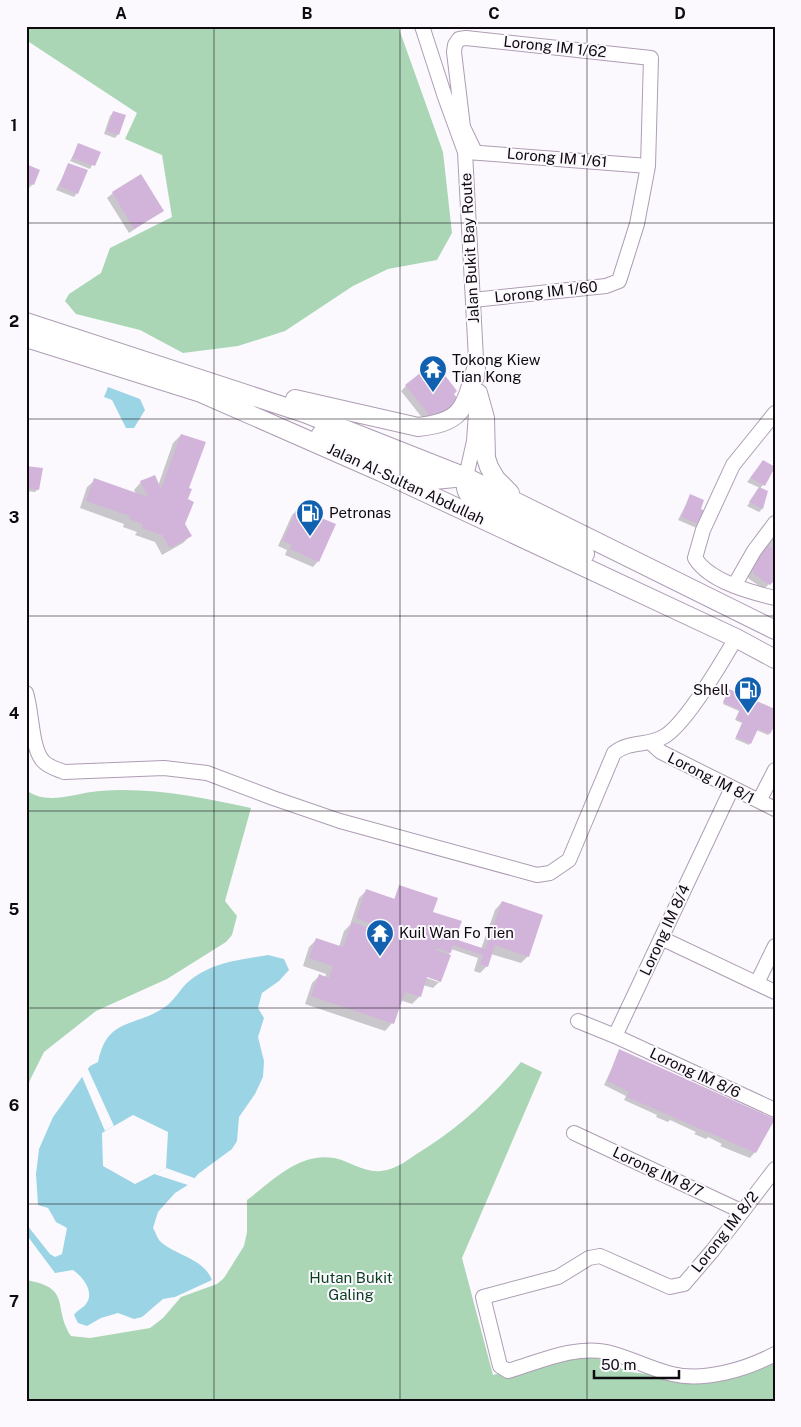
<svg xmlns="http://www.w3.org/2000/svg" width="801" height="1427" font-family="'Public Sans',sans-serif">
<rect width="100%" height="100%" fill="#fcf9fe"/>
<path fill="#aad6b6" d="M26,26H398L443,152L452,233L437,260L388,269L353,286L285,331L238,346L183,353L140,330L76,314L65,301L69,294L101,273L110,248L172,217L162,155L125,139L137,113L29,42Z
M26,790C47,806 75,793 99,791C153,787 199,797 251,808L225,901L237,916L232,935L226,942L167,979L96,1011L44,1052L30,1080L26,1094Z
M521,1062L542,1072L462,1258L493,1375L580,1351L630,1372L690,1379L775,1355V1401H26V1280C73,1288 52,1307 71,1336L90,1338L150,1328L163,1318L181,1297L217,1284L224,1278L244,1246L247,1232V1200C272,1181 299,1152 334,1158C350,1161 364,1173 381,1171C394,1170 405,1162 415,1155C456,1130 490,1100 521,1062Z"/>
<path fill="#9bd4e4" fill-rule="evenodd" d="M108,387L140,399L145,410L134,428H126L112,400L104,397Z
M268,955L284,959L289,970L279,981L262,993L258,1008L264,1018L258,1037L264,1061L263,1077L255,1094L239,1117L237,1141L232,1149L198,1174L191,1183L175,1193L158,1212L153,1228C156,1232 157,1239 161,1242C177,1256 203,1258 212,1280L175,1297L163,1299L142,1317L134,1319L118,1313L101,1318L87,1326L78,1323L74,1315C77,1310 83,1308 86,1304C95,1292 83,1277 73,1270L55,1273L26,1234L27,1225L50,1254L55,1257L62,1254L67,1228L56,1222L48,1208L38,1205L36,1174L39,1149L53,1117L90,1066L98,1062C107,1017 134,1028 165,1007C174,1001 180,989 188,982C211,962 240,960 268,955ZM133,1115L168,1132L166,1168L135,1184L103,1166L102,1133Z"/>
<path fill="#fcf9fe" d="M87,1067L114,1126L105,1131L81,1074Z
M166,1168L197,1179L191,1186L154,1174Z"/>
<path fill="#0003" fill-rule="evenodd" d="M114,112L118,134L115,138L104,134L110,116Z
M79,145L99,152L90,169L70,161Z
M69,164L77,193L74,197L56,190Z
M26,165L33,184L27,190L26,189Z
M113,193L162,211L129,233L107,198Z
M438,379L456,391L433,421L429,416L424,420L401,391L406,386Z
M181,435L188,489L183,524L190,536L183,543L162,555L155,542L135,535L137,532L123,527L124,524L80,508L87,487L95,480L136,494L134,490L141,482L158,486L173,443Z
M763,462L775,468L760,489L766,492L762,509L759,512L747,506L760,488L747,482Z
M26,467L38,489L35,492L26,491Z
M691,495L699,510V529L678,520Z
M298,509L318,561L313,567L285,555L287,550L278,546L292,515Z
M775,532V578L764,589L749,579L746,572Z
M728,691L769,734L768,735L756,730L749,745L735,739L742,723L735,720L739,711L723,704Z
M398,888L432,911L452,944L481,949L495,910L502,902L528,956L521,963L491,954L487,966L480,973L474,971L478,958L451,949L440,981L433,988L423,985L419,997L412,1004L400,1000L392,1023L385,1031L305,1004L312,983L319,976L325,978L326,974L303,966L309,947L316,940L339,947L344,931L350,925L359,898L367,890L394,900ZM422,974L438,979V982L421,976Z
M620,1051L755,1152L750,1158L720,1146L722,1144L708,1137L706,1139L694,1134L696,1132L670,1120L668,1122L656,1117L657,1115L624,1100L626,1096L604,1085Z"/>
<path fill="#d2b4db" d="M113,111L126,115L119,135L107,131Z
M78,143L101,152L95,166L72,158Z
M68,163L88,170L78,194L59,186Z
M26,164L40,170L34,185L26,182Z
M141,174L164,211L134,229L112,192Z
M429,366L438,378L444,374L457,391L454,394L459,401L439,417L435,412L430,416L405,385Z
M181,434L206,442L189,488L192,489L188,499L194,502L185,524L192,536L170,548L162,535L142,528L143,524L129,519L130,516L86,501L94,478L148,497L140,481L155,475L161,489Z
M763,460L775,467L765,486L750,478Z
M26,466L43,468L39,490L26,488Z
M759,487L768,491L763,509L749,502Z
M690,494L704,500L701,509L709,513L703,526L681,517Z
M297,508L336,524L319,562L290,549L292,545L283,541Z
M767,544L775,550V580L770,585L754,574L751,566Z
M729,689L775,709V725L770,734L758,729L751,744L736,737L743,722L736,719L740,710L723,702Z
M399,885L438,898L433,912L462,921L455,939L485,949L502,901L543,915L529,957L495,945L488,967L480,964L483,955L453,945L451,953L437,948L436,950L451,955L441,982L427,977L421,997L405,992L394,1024L311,996L319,974L329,978L333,966L309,958L316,938L343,947L352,922L367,927L369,923L356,918L366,889L395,899Z
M619,1049L775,1119L756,1153L627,1097L629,1092L607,1081Z"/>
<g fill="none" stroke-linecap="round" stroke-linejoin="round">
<g stroke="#ae9db4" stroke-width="16">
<path id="minor" d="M422,26L445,97L465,152L477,378
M467,152L648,166
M473,300L606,286L619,281L637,224L648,166L651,58L466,38L459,39L455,45L454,52L463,127L475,152
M775,413L733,465L703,530L695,558C709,581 749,592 775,598
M466,477L474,441L477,399
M734,586L754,551L775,523
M26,693C32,710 31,748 43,761C48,767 57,769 64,772L164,768L207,773L273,798L340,821L537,875L550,873L569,860L614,753C630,740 648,747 665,736C687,722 722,662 736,638
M651,743L661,752L775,809
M759,801L775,770
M661,938L775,992
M757,983L775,946
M578,1021L615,1036L732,788
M615,1036L775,1110
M574,1133L741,1211
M775,1169L713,1250L684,1284L670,1287L600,1256L589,1258L558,1277L483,1297L500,1366L508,1371C539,1362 574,1345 607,1352C629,1357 650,1369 672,1374C704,1382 747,1369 775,1354"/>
</g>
<g stroke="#ae9db4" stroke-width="20">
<path id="major" d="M26,322L304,413L466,477L775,630
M26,338L201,393L381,472L736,638L775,659
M478,393L485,418L486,458L489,467L496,479L510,493
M295,399L418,427C463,422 464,409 476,369
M321,434L434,480L465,477
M466,477C464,492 468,495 479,503L585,554"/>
</g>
<use href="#minor" stroke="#fff" stroke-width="14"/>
<use href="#major" stroke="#fff" stroke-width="18"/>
</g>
<path fill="none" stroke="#0f0910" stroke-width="1" stroke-opacity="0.55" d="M214,26V1401M400,26V1401M587,26V1401M26,223H775M26,419H775M26,616H775M26,811H775M26,1008H775M26,1204H775"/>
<defs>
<g id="temple-pin" transform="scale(1.4375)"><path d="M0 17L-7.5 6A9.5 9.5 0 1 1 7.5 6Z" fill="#1161b0" stroke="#fcf9fe"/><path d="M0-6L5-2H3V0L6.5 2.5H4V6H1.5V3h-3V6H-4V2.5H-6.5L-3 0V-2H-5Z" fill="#fff"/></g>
<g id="fuel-pin" transform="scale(1.4375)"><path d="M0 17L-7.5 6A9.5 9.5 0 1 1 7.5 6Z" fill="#1161b0" stroke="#fcf9fe"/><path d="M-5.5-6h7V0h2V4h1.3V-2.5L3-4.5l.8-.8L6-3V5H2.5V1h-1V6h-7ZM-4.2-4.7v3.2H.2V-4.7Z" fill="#fff"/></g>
</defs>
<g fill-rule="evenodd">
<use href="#temple-pin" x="433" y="369"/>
<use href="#fuel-pin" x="310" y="513"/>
<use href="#fuel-pin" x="748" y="690"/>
<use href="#temple-pin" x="380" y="933"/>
</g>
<g text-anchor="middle" stroke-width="4" stroke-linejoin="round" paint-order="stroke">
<g font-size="15" fill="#0f0910" stroke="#fcf9fe">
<text transform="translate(555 47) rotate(6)" y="5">Lorong IM 1/62</text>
<text transform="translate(557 158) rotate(5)" y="5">Lorong IM 1/61</text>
<text transform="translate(470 248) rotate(-93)" y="5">Jalan Bukit Bay Route</text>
<text transform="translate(546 292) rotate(-6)" y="5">Lorong IM 1/60</text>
<text transform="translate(406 484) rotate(25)" y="5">Jalan Al-Sultan Abdullah</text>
<text transform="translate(711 778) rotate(27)" y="5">Lorong IM 8/1</text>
<text transform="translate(665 930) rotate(-65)" y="5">Lorong IM 8/4</text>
<text transform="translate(695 1073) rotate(25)" y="5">Lorong IM 8/6</text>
<text transform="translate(658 1172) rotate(25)" y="5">Lorong IM 8/7</text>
<text transform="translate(725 1232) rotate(-52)" y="5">Lorong IM 8/2</text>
</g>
<g font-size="15" fill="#0f0910" stroke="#fcf9fe" text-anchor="start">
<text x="452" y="365">Tokong Kiew<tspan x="452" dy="17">Tian Kong</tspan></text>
<text x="329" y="518">Petronas</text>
<text x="729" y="695" text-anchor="end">Shell</text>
<text x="399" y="938">Kuil Wan Fo Tien</text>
</g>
<g font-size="15" fill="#0a3e20" stroke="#fcf9fe">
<text x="351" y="1283">Hutan Bukit<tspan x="351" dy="17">Galing</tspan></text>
</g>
</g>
<rect width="801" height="1427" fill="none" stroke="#fcf9fe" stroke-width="55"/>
<path d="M594 1370v8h85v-8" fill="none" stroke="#0f0910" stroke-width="2.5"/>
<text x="601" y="1370" font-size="15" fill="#0f0910" stroke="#fcf9fe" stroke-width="4" paint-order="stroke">50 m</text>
<rect x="28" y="28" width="746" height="1372" fill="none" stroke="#0f0910" stroke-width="2"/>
<g font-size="16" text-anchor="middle" font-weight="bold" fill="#0f0910">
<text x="121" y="19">A</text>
<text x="307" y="19">B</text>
<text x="494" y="19">C</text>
<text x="680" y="19">D</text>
<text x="14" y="131">1</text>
<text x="14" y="327">2</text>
<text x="14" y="523">3</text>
<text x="14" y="719">4</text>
<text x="14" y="915">5</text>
<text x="14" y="1111">6</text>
<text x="14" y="1307">7</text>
</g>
</svg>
